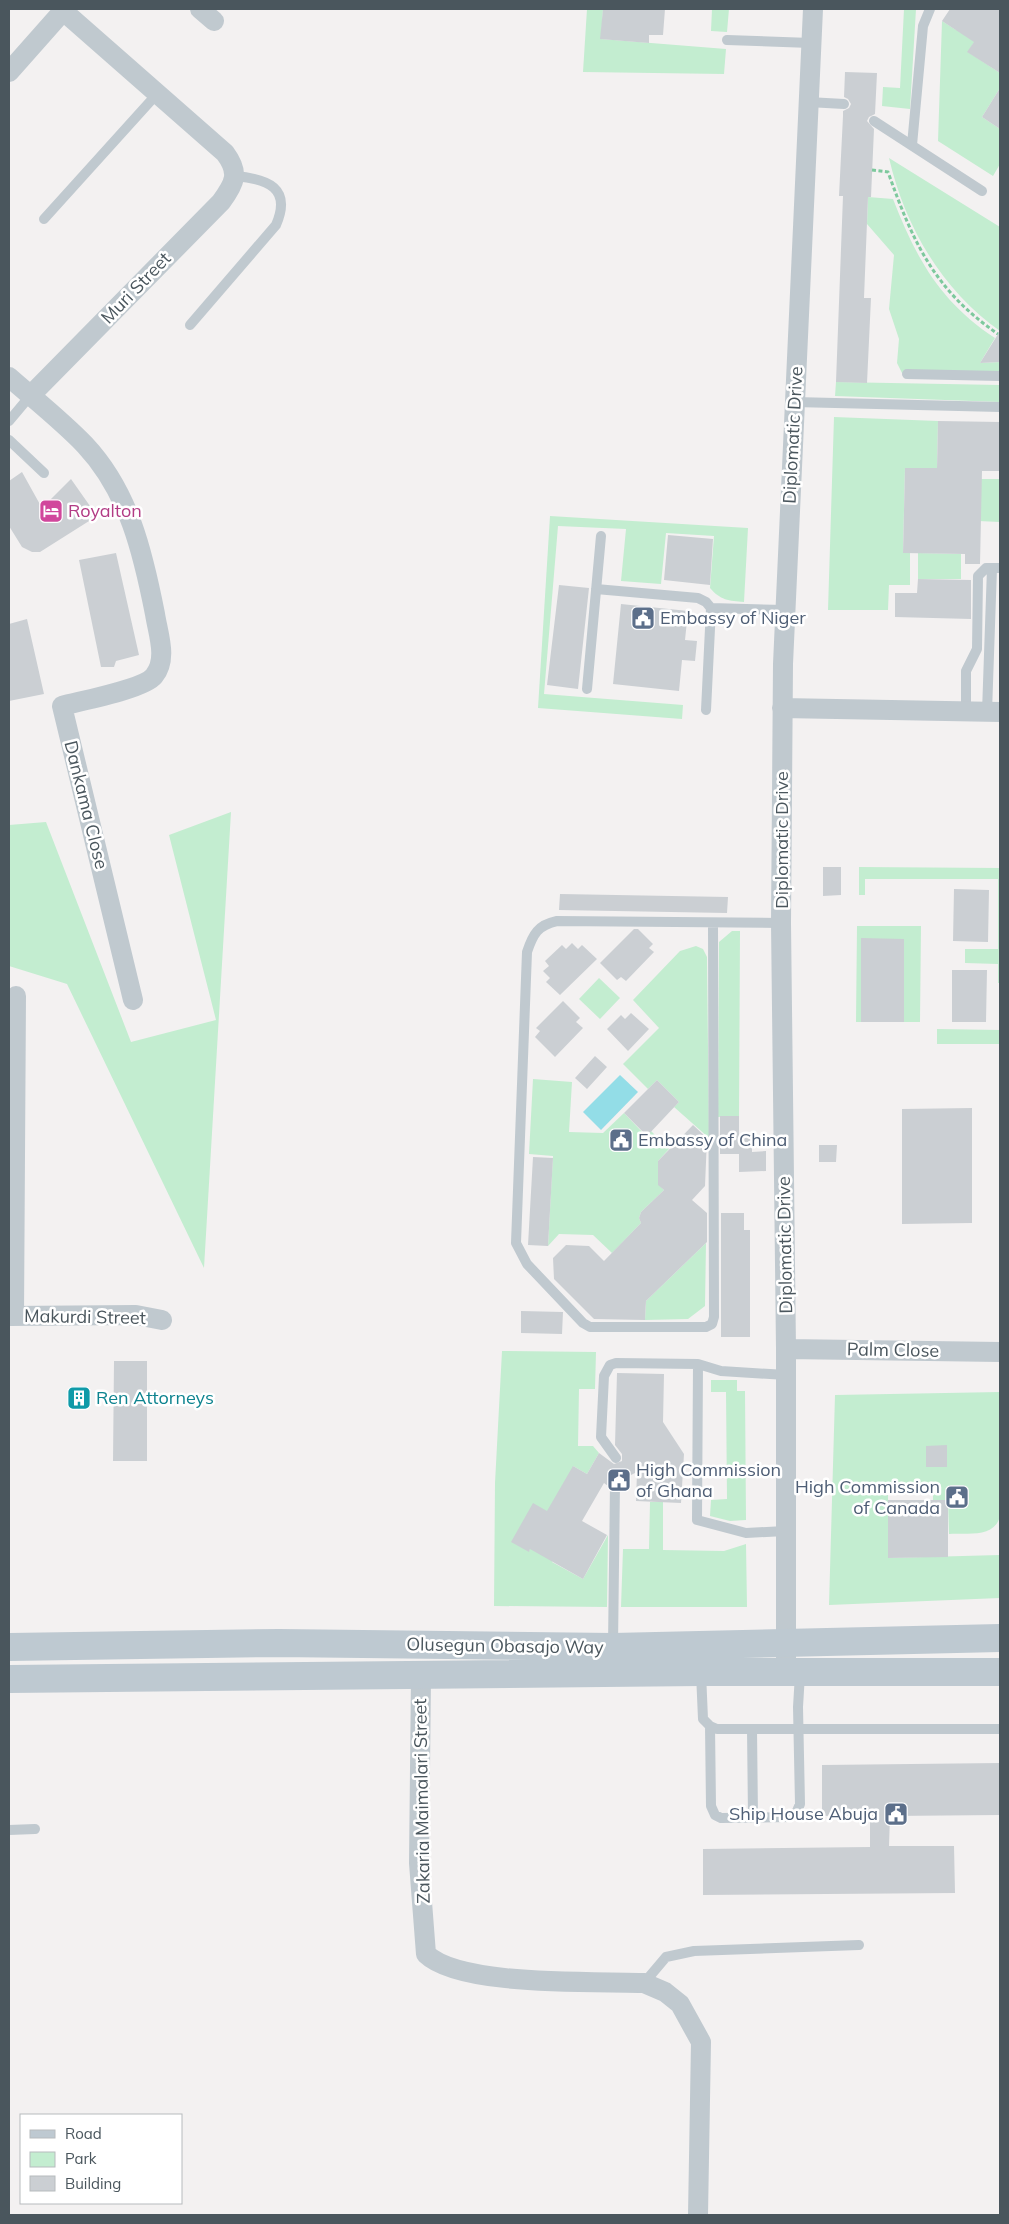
<svg xmlns="http://www.w3.org/2000/svg" width="1009" height="2224" font-family="Mulish,sans-serif">
<rect width="100%" height="100%" fill="#f3f1f1"/>
<path fill="#c3edd0" fill-rule="evenodd" d="M587,9H603L601,39L726,49L724,74L583,72Z
M712,9H729L727,32L711,31Z
M904,9H916L910,109L882,106L883,87L900,88Z
M969,9H995L968,52L1000,73V88L982,117L1000,129V164L993,176L938,141L942,21L956,30Z
M889,158L1000,227V331C942,290 905,227 889,158Z
M868,197L893,199C916,258 940,302 995,338L980,363L1000,362V374L902,373L897,363L899,339L889,309L894,255L867,224Z
M836,382L1000,385V402L835,396Z
M834,417L938,421L937,468H905L903,552L910,553V585H889L888,610H828Z
M979,479H1000V522L978,521Z
M550,516L748,528L744,602C729,601 720,600 710,588L714,536L666,533L661,584L621,581L626,529L558,526L544,694L683,705L682,719L538,708Z
M918,553L961,554V579H918Z
M231,812L204,1268L67,984L9,966V825L46,822L131,1042L216,1020L169,835Z
M859,867L1000,868V983H998V964L965,963V949H998V879H865V895H859Z
M857,926H921L920,1022H904V939H861V1022H856Z
M732,931H740L739,1116L718,1117L719,942Z
M696,946L703,949L707,957L709,1138L674,1107L679,1102L657,1080L648,1089L623,1064L659,1028L633,1000L680,951Z
M599,978L620,998L600,1019L579,999Z
M937,1029L1000,1030V1044H937Z
M533,1079L572,1082L569,1132L603,1133L624,1113L646,1136L651,1131L669,1149L658,1161V1184L664,1190L641,1212L639,1218L641,1223L612,1253L593,1235L559,1234L548,1246L553,1156L529,1154Z
M706,1243L705,1306L688,1319L645,1320L646,1301Z
M502,1351L596,1352L595,1389H579L578,1446H593L599,1453L587,1474L573,1466L574,1523L552,1562L583,1579L608,1535L607,1607L494,1606L495,1483ZM533,1504L551,1514L529,1551Z
M711,1380H737V1391H745L746,1520L730,1521L710,1516L711,1500L727,1499L726,1392H711Z
M1000,1392V1516C995,1538 967,1533 949,1534L948,1500H933V1486H888V1558L1000,1555V1598L829,1605L835,1395ZM926,1446H947V1467H926Z
M650,1502H663V1550L724,1551L746,1544L747,1607H621L623,1549H649Z"/>
<path fill="#93dde7" d="M620,1075L638,1092L601,1130L583,1112Z"/>
<path fill="#cbcfd3" d="M603,9H665L663,35H649V43L600,39Z
M950,9H1000V73L967,52L974,42L942,21Z
M845,72L877,73L875,114L869,117L867,121L874,129L871,197H868L864,298H871L867,383L836,382L843,196H839L843,116V111L849,108L851,104L848,99L844,97Z
M1000,88V129L982,117Z
M1000,331V362L980,363Z
M938,421L1000,422V471H982L980,564H965V554L903,553L905,468H937Z
M22,472L42,508L71,479L97,516L40,552H32L22,547L9,526V481Z
M668,535L713,539L710,585L664,580Z
M116,553L139,655L116,661L114,667H101L79,560Z
M918,579L971,580V619L895,617V593H917Z
M559,585L589,588L578,689L547,685Z
M621,604L688,611L685,640L697,641L695,661L682,660L679,691L613,684Z
M27,619L44,694L9,701V624Z
M823,867H841V895L823,896Z
M954,889L989,890L988,942L953,941Z
M560,894L728,897L727,913L559,910Z
M634,929H638L653,944L649,948L654,952L626,981L621,977L617,980L600,963Z
M861,938L904,939V1022H861Z
M572,943L578,949L582,945L597,959L560,995L546,982L550,978L543,971L549,966L545,961L562,945L566,949Z
M952,970H987L986,1022H952Z
M563,1001L580,1018L576,1022L583,1028L555,1057L535,1037L540,1031L536,1028Z
M631,1013L649,1029L628,1051L607,1029L621,1015L625,1019Z
M595,1056L607,1067L587,1089L575,1078Z
M657,1080L679,1102L647,1136L624,1113Z
M972,1108V1223L902,1224V1109Z
M720,1116H739V1135H752V1152L766,1151V1171L739,1172V1154H720Z
M693,1125L707,1138L705,1186L692,1200L707,1213V1242L646,1301L645,1320L594,1319L554,1279L553,1258L566,1245L589,1246L604,1261L641,1223L639,1218L641,1212L664,1190L658,1185V1161Z
M819,1145H837L836,1162H819Z
M533,1157L553,1158L548,1246L528,1245Z
M721,1213H744V1230H750V1337H721Z
M521,1311L563,1312L562,1334L521,1333Z
M114,1361H147V1461H113Z
M617,1373L664,1374L663,1422L684,1454L681,1503L636,1501L637,1472L621,1480L616,1476L611,1477L608,1486L604,1483L582,1521L607,1535L583,1579L530,1549L529,1552L511,1542L533,1503L547,1511L573,1466L587,1474L599,1453L614,1464L622,1461V1454L615,1445Z
M87,1391V1404L71,1405L73,1392Z
M947,1445V1467H926V1446Z
M888,1500H948V1557L888,1558Z
M1000,1763V1815L890,1816L889,1846H954L955,1893L703,1895V1849L870,1847V1815L822,1816V1765Z"/>
<g fill="none" stroke-linecap="round" stroke-linejoin="round">
<path stroke="#7dc99d" stroke-width="3" stroke-dasharray="4 2.5" stroke-linecap="butt" d="M872,170L888,172C913,242 934,290 998,334"/>
<path stroke="#c0c9cf" stroke-width="10" d="M727,40L811,43
M808,102L844,104
M874,121L982,191
M912,145L923,26L930,9
M44,219L156,95
M190,325L276,225C292,188 268,179 235,176
M907,374L1000,376
M794,402L1000,407
M9,421L30,396
M9,440L44,473
M596,589L698,598L706,602L711,608L706,710
M711,608L785,610
M587,689L601,536
M966,711V671L977,649L978,576L986,568H1000
M987,712L992,568
M713,923L714,1317L712,1324L706,1327H590L583,1323L527,1264L516,1243L527,952C533,934 538,925 557,921L781,923
M698,1364L697,1520L746,1533L785,1531
M616,1458L601,1437L604,1376L610,1365L616,1363L698,1364L721,1371L786,1375
M613,1646L615,1483
M701,1673L703,1719L710,1726L717,1729H1000
M710,1726L711,1806L715,1815L721,1818L790,1817L797,1811L800,1804L798,1707L800,1674
M752,1729L753,1817
M9,1830L35,1829
M644,1983L666,1957L694,1951L859,1945"/>
<path stroke="#c0c9cf" stroke-width="20" d="M200,9L214,21
M9,72L63,11
M9,377C34,399 62,421 85,445C129,492 143,553 155,614C158,634 168,659 154,676C144,689 80,701 62,706L133,1000
M30,396L221,202C235,183 240,173 225,153L61,9
M782,708L1000,712
M9,1316L136,1315L162,1320
M14,1316L16,996
M786,1349L1000,1352
M786,1672V1349L781,923L783,664L813,9
M421,1676L419,1863L426,1954C460,1987 595,1981 644,1983L665,1992L680,2004L701,2042L698,2215"/>
<path stroke="#bec9d1" stroke-width="28" d="M9,1647L279,1643L613,1647L1000,1638
M9,1679L700,1672H1000"/>
</g>
<defs>
<g id="hotel-square" transform="scale(1.25)"><rect x="-9" y="-9" width="18" height="18" rx="4" fill="#d1479c" stroke="#fff"/><path d="M-6-4.5h1.5V1H6V5H4.5V3h-9V5H-6ZM-4 0a1.8 1.8 0 1 1 3.6 0ZM.5 0V-2.5h3Q6-2.5 6 0Z" fill="#fff"/></g>
<g id="civic-square" transform="scale(1.25)"><rect x="-9" y="-9" width="18" height="18" rx="4" fill="#5c6f8a" stroke="#fff"/><path d="M-.6-6.5H3V-4.5H.6V-3L4-1V1h2V6H-6V1h2V-1L-.6-3ZM-1.2 2.5V6h2.4V2.5Z" fill="#fff"/></g>
<g id="building-square" transform="scale(1.25)"><rect x="-9" y="-9" width="18" height="18" rx="4" fill="#0f9aa8" stroke="#fff"/><path d="M-4-6H4V6H1V3H-1V6H-4ZM-2.5-4.3h1.7v1.8h-1.7ZM.8-4.3h1.7v1.8H.8ZM-2.5-1h1.7V.8h-1.7ZM.8-1h1.7V.8H.8Z" fill="#fff"/></g>
</defs>
<g fill-rule="evenodd">
<use href="#hotel-square" x="51" y="511"/>
<use href="#civic-square" x="643" y="618"/>
<use href="#civic-square" x="621" y="1140"/>
<use href="#building-square" x="79" y="1398"/>
<use href="#civic-square" x="619" y="1480"/>
<use href="#civic-square" x="957" y="1497"/>
<use href="#civic-square" x="896" y="1814"/>
</g>
<g text-anchor="middle" stroke-width="5" stroke-linejoin="round" paint-order="stroke">
<g font-size="18" fill="#4a565d" stroke="#fff">
<text transform="translate(136 288) rotate(-46)" y="6">Muri Street</text>
<text transform="translate(793 435) rotate(-87)" y="6">Diplomatic Drive</text>
<text transform="translate(86 805) rotate(76)" y="6">Dankama Close</text>
<text transform="translate(782 840) rotate(-90)" y="6">Diplomatic Drive</text>
<text transform="translate(785 1245) rotate(-91)" y="6">Diplomatic Drive</text>
<text transform="translate(85 1317) rotate(1)" y="6">Makurdi Street</text>
<text transform="translate(893 1350) rotate(1)" y="6">Palm Close</text>
<text transform="translate(505 1646) rotate(1)" y="6">Olusegun Obasajo Way</text>
<text transform="translate(422 1801) rotate(-91)" y="6">Zakaria Maimalari Street</text>
</g>
<g font-size="18" fill="#b23c85" stroke="#fff" text-anchor="start">
<text x="68" y="517">Royalton</text>
</g>
<g font-size="18" fill="#4e5e75" stroke="#fff" text-anchor="start">
<text x="660" y="624">Embassy of Niger</text>
<text x="638" y="1146">Embassy of China</text>
<text x="636" y="1476">High Commission<tspan x="636" dy="21">of Ghana</tspan></text>
<text x="940" y="1493" text-anchor="end">High Commission<tspan x="940" dy="21">of Canada</tspan></text>
<text x="878" y="1820" text-anchor="end">Ship House Abuja</text>
</g>
<g font-size="18" fill="#0d838f" stroke="#fff" text-anchor="start">
<text x="96" y="1404">Ren Attorneys</text>
</g>
</g>
<rect width="1009" height="2224" fill="none" stroke="#4a565d" stroke-width="20"/>
<rect x="20" y="2114" width="162" height="90" fill="#ffffff" stroke="#b7bbbe"/>
<rect x="30" y="2130" width="25" height="8" fill="#bec9d1" stroke="#b7bbbe"/>
<text x="65" y="2139" font-size="15" fill="#4a565d">Road</text>
<rect x="30" y="2152" width="25" height="15" fill="#c3edd0" stroke="#b7bbbe"/>
<text x="65" y="2164" font-size="15" fill="#4a565d">Park</text>
<rect x="30" y="2176" width="25" height="15" fill="#cbcfd3" stroke="#b7bbbe"/>
<text x="65" y="2189" font-size="15" fill="#4a565d">Building</text>
</svg>
